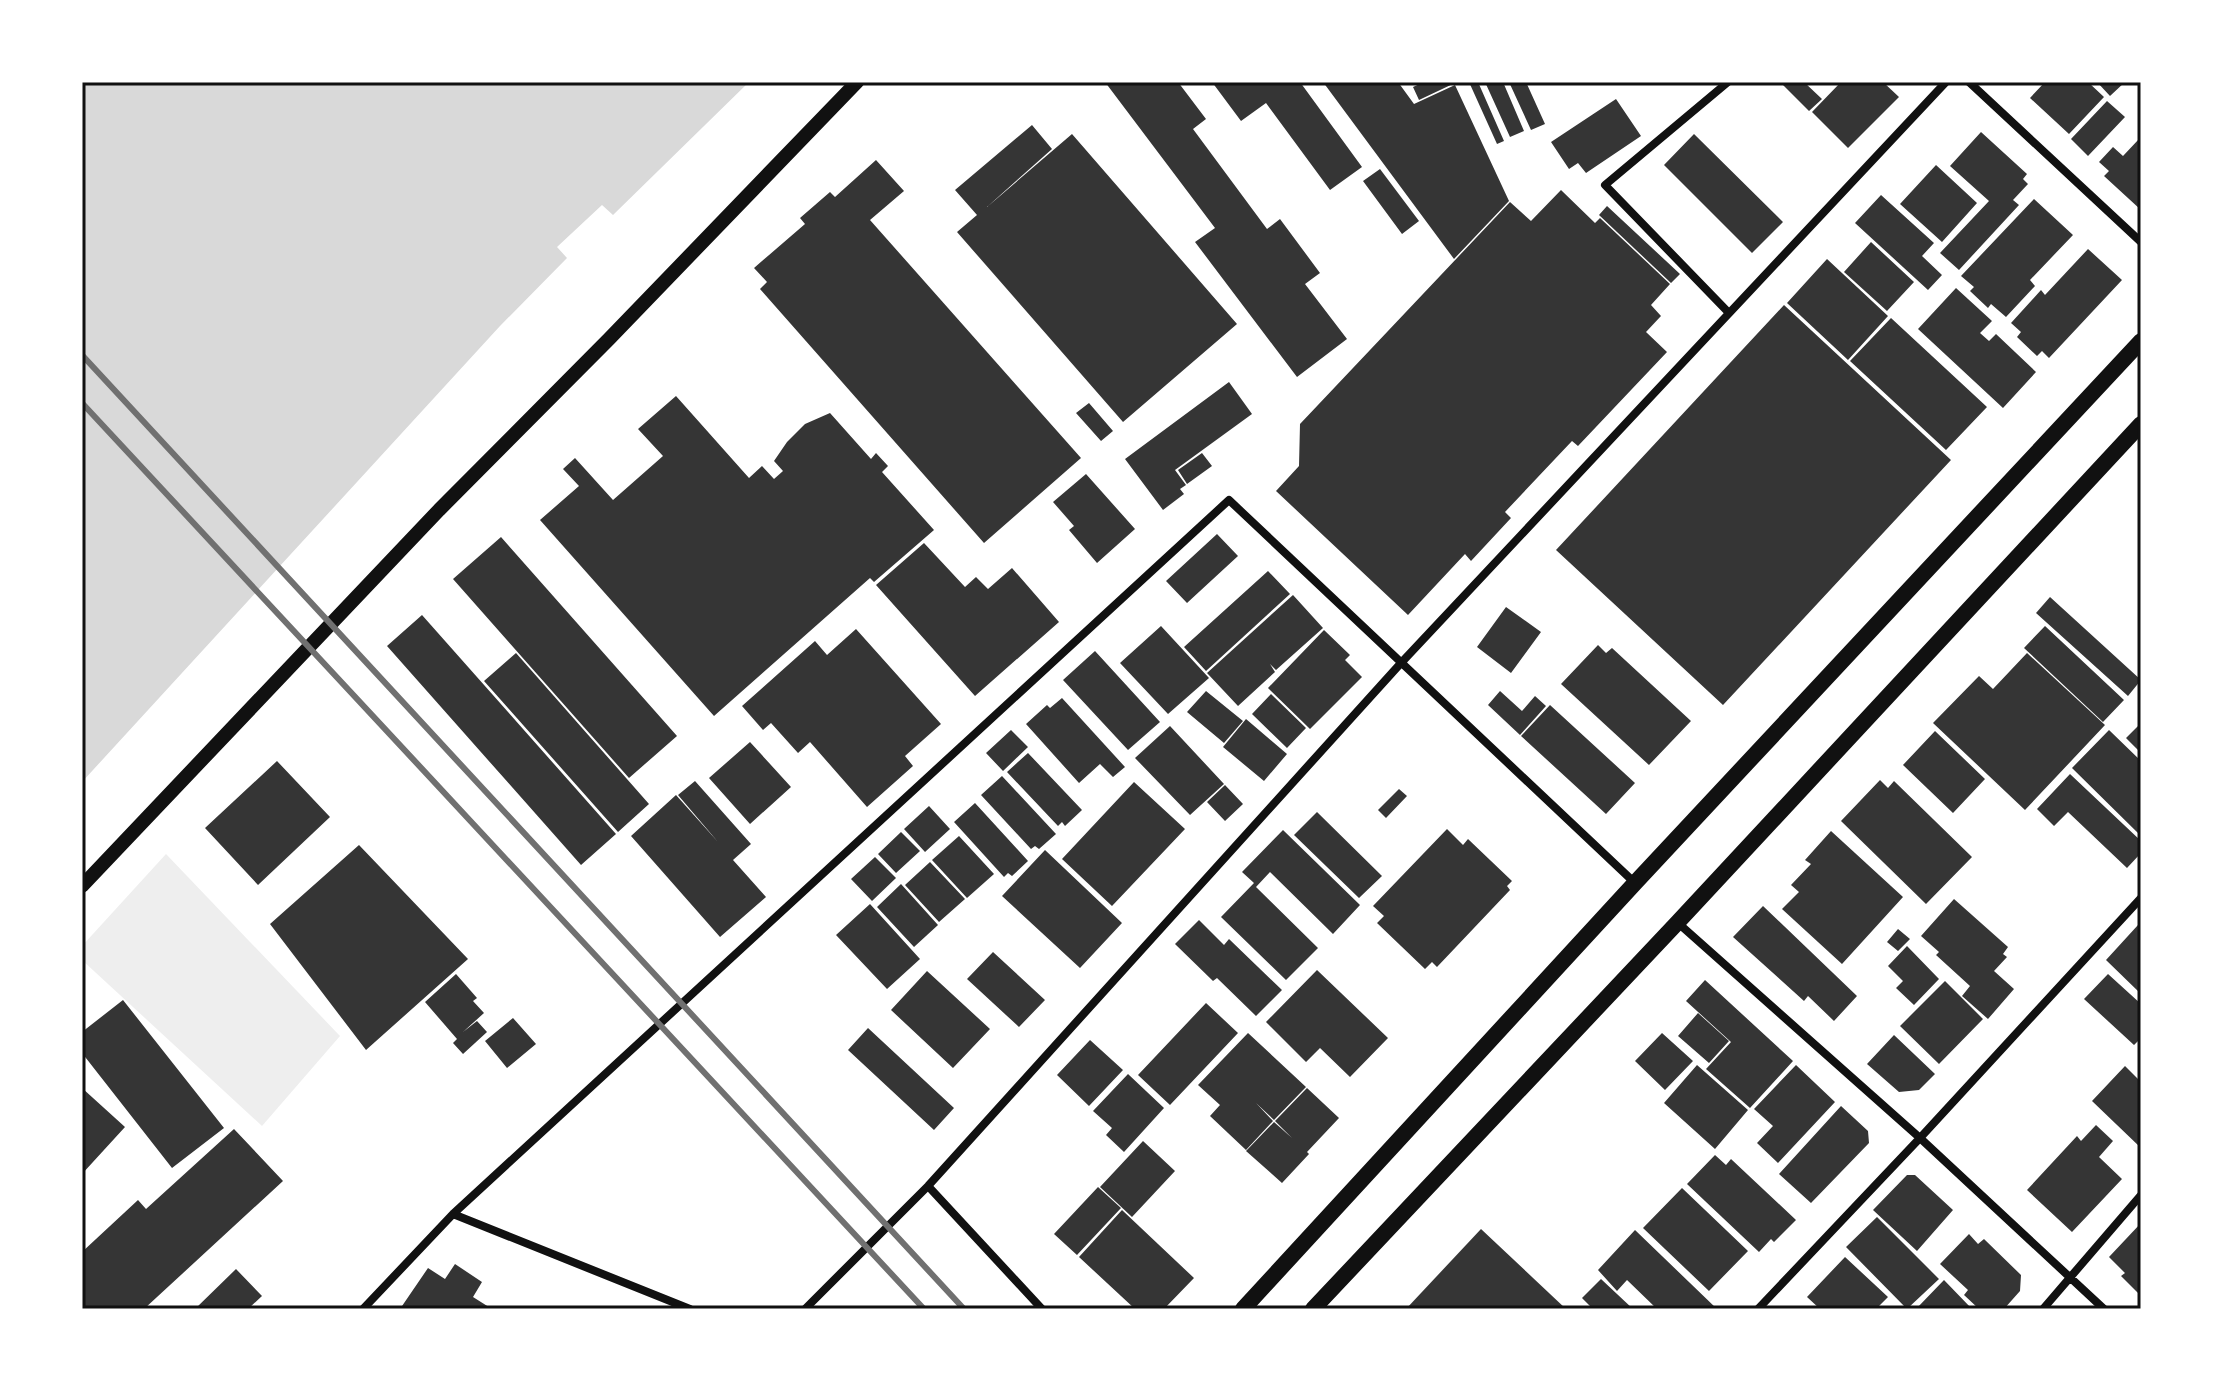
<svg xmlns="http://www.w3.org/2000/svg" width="2223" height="1391" font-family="Lato,sans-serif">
<rect width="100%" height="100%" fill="#fff"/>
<path fill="#eee" d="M166,854L340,1036L262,1126L82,960V946Z"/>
<path fill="#d9d9d9" d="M82,82H749L613,215L602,205L557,247L567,258L500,326L82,782Z"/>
<path fill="#353535" d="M1105,82H1178L1206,119L1193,129L1267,229L1280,219L1320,273L1305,284L1347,339L1297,377L1195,242L1215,228Z
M1212,82H1300L1362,167L1330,190L1266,103L1241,121Z
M1323,82H1398L1414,104L1455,85L1509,201L1454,259Z
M1424,82H1457L1419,100L1413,87Z
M1469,82H1478L1504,141L1497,144Z
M1485,82H1503L1524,131L1510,137Z
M1509,82H1526L1545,124L1531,130Z
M1780,82H1804L1822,99L1809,111Z
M1841,82H1883L1899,97L1848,148L1812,112Z
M2045,82H2088L2104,97L2069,134L2030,98Z
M2097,82H2125L2110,96Z
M1616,99L1641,136L1586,173L1578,163L1569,169L1551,142Z
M2107,101L2125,117L2088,156L2071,139Z
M1032,125L1052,149L987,207L1072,134L1237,324L1123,422L957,232L977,215L955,190Z
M1981,132L2027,174L2023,179L2028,184L2013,200L2019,205L1959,270L1940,253L1989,201L1950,166Z
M1694,134L1783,222L1752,253L1664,165Z
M2139,139L2141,141V210L2104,176L2109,171L2099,162L2113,147L2123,156Z
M876,160L904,191L870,220L1081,458L984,543L760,289L767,282L754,268L805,224L800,218L830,192L835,197Z
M1936,165L1977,203L1942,242L1900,204Z
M1380,169L1419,221L1402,234L1363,181Z
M1561,190L1595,223L1600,218L1670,284L1651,305L1661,316L1646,332L1667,352L1578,446L1572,441L1505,512L1511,518L1471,561L1465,554L1408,615L1276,491L1299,466L1300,424L1510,202L1531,221Z
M1881,195L1934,243L1922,256L1942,275L1928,290L1855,223Z
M2034,199L2073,235L2030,280L2035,286L2006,317L1991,304L1988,308L1970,291L1974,287L1961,276Z
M1607,206L1680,274L1671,283L1599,215Z
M1871,242L1914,282L1887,311L1844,272Z
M2088,249L2122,280L2049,358L2042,351L2037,356L2017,337L2021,332L2011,323L2041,290L2045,295Z
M1827,259L1888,316L1848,360L1787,303Z
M1956,288L1992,321L1980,333L1989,341L1996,334L2036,372L2003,408L1918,329Z
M1784,305L1951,460L1723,705L1556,550Z
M1891,318L1987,407L1946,450L1850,361Z
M1229,382L1252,414L1175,470L1186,485L1180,489L1184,494L1163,510L1125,459Z
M676,396L749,478L762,466L774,479L783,471L774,461L787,442L805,424L830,413L871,459L876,453L888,466L882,472L934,530L874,582L870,578L714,716L540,520L579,486L563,469L575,458L613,500L663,456L638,429Z
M1089,403L1113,431L1101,441L1076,413Z
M1202,453L1212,466L1187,484L1178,470Z
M1086,474L1135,529L1097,563L1069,530L1074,526L1053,502Z
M1217,534L1238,556L1187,603L1166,581Z
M501,537L677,736L629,778L453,579Z
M924,543L965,587L976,577L988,589L1012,568L1059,622L975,696L876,585Z
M1268,571L1290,594L1206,671L1184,647Z
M1293,595L1323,628L1276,670L1270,664L1275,672L1238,706L1207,673Z
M2050,597L2141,680L2128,696L2036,613Z
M1506,607L1541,632L1511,673L1477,647Z
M422,615L616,834L581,865L387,646Z
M1161,626L1209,678L1168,714L1120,663Z
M2045,626L2124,700L2103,722L2024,648Z
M856,629L941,724L905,756L913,766L867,807L810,742L798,753L771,723L763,730L742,706L815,641L827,655Z
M1324,630L1350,655L1345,660L1362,677L1310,729L1268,688Z
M1598,645L1606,653L1612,648L1691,721L1649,765L1561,684Z
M1095,651L1160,722L1128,750L1063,680Z
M516,653L649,804L618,832L484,681Z
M2027,653L2105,725L2025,810L1933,723L1979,676L1993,689Z
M1206,691L1243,721L1224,743L1187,712Z
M1500,691L1522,711L1535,696L1546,706L1520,735L1488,705Z
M1271,694L1306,728L1287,748L1252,714Z
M1062,698L1125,767L1113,777L1100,764L1079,783L1026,724L1047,705L1050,708Z
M1550,705L1635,783L1606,814L1521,736Z
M1246,719L1287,754L1264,781L1223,747Z
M2141,723V753L2126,738Z
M1170,726L1224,784L1190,815L1135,758Z
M1011,730L1028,747L1003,771L986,753Z
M2109,730L2141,761V836L2072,768Z
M1935,731L1985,779L1953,813L1903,765Z
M750,742L791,787L750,824L709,778Z
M1028,753L1082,810L1065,826L1062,822L1058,826L1007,772Z
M277,761L330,817L258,885L205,828Z
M2070,774L2141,841V853L2127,868L2068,812L2054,826L2037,809Z
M1002,776L1056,834L1039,849L1035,846L1031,849L981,795Z
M1880,780L1888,788L1894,781L1972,857L1926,904L1841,821Z
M695,781L751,844L733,860L766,897L720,937L631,836L676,795L718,842L678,795Z
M1134,782L1185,829L1112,906L1062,859Z
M1225,785L1243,804L1225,821L1207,802Z
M1399,789L1407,796L1386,818L1378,810Z
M975,803L1028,861L1012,876L1008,873L1004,877L954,822Z
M929,806L950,829L925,852L904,829Z
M1317,812L1382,876L1359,898L1294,835Z
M1447,829L1463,845L1468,839L1512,881L1507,886L1510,890L1437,967L1432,962L1425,969L1377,923L1384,916L1373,906Z
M1283,830L1360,905L1333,934L1270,872L1256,887L1318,948L1286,980L1221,917L1254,883L1242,872Z
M1831,831L1903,897L1842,964L1782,909L1799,892L1791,885L1811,864L1805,860Z
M901,832L920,851L896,873L878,854Z
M959,836L994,874L967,898L932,860Z
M359,845L468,959L366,1050L270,924Z
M1045,850L1122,923L1080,968L1002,896Z
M875,857L896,878L872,901L851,879Z
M930,862L965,899L939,922L905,885Z
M901,884L938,925L914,947L877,907Z
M1954,899L2008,947L2003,954L2007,957L1994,971L2014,989L1988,1019L1962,996L1970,986L1936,955L1939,952L1921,936Z
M870,904L920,959L887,989L836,935Z
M1763,906L1857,996L1834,1021L1808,996L1804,1001L1733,937Z
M1199,920L1224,945L1229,939L1282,990L1256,1016L1217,978L1213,981L1175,944Z
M2138,925L2141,927V994L2106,960Z
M1898,929L1910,939L1898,951L1887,942Z
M1907,946L1939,979L1914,1005L1896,988L1903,981L1888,966Z
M993,952L1045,1000L1019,1027L967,979Z
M1317,970L1388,1038L1350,1077L1320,1048L1306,1062L1266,1022Z
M927,971L990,1029L953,1068L891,1010Z
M456,974L477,998L473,1001L484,1013L463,1032L477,1021L487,1032L463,1054L453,1043L457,1039L425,1002Z
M2108,974L2141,1004V1038L2134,1045L2084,999Z
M1705,980L1793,1061L1750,1108L1706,1069L1731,1042L1686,1001Z
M1945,981L1983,1019L1939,1064L1900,1026Z
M123,1000L224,1128L172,1168L82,1053V1032Z
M1206,1003L1238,1033L1170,1105L1138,1075Z
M1698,1013L1729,1041L1709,1063L1678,1036Z
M513,1018L536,1044L507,1068L485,1041Z
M868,1028L954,1108L934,1130L848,1050Z
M1248,1033L1306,1087L1274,1120L1256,1103L1273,1121L1246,1150L1210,1116L1220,1105L1198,1085Z
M1662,1033L1693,1061L1665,1090L1635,1061Z
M1894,1035L1935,1074L1919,1090L1899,1092L1867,1064Z
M1090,1040L1123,1070L1089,1106L1057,1075Z
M1697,1065L1748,1110L1715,1149L1664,1103Z
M1796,1065L1835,1102L1778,1163L1757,1143L1773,1126L1754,1109Z
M2125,1066L2141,1082V1148L2092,1101Z
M1128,1074L1164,1108L1124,1152L1106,1135L1112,1128L1093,1111Z
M82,1088L125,1127L82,1174Z
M1307,1088L1339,1118L1307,1152L1309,1154L1282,1183L1246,1151L1274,1122L1292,1138L1275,1121Z
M1841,1106L1868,1131L1869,1143L1811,1203L1779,1174Z
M2096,1125L2113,1141L2099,1157L2122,1179L2072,1232L2027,1190L2077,1136L2081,1141Z
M234,1129L283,1181L144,1309H82V1252L138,1200L146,1209Z
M1143,1141L1175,1171L1132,1217L1100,1187Z
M1715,1155L1726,1165L1731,1159L1796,1220L1774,1242L1771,1239L1759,1252L1687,1184Z
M1907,1175H1915L1953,1210L1917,1251L1873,1210Z
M1098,1187L1121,1208L1077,1255L1054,1234Z
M1682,1188L1748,1251L1709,1291L1643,1228Z
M1122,1210L1194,1278L1164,1309H1135L1079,1257Z
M1877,1217L1939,1279L1907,1309L1846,1247Z
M2141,1223V1296L2121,1276L2125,1273L2109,1257Z
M1481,1229L1566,1309H1406Z
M1635,1230L1717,1309H1657L1627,1280L1617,1291L1598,1270Z
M1969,1234L1978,1244L1984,1239L2021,1275L2020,1291L2004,1309H1979L1964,1295L1968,1290L1940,1264Z
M1845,1257L1888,1297L1876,1309H1820L1807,1297Z
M455,1264L482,1282L473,1297L492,1309H400L428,1268L445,1279Z
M236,1269L262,1296L248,1309H195Z
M1601,1279L1633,1309H1593L1582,1298Z
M1944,1280L1972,1309H1916Z"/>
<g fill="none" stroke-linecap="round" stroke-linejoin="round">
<path stroke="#111" stroke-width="8" d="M1728,82L1605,185L1729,313
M1969,82L2141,242
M1678,923L1920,1138L2104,1309
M928,1186L1042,1309
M453,1214L690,1309
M363,1309L453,1214L1229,500L1635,883
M805,1309L928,1186L1401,663L1946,82
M1758,1309L1920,1138L2141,898
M2043,1309L2141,1195"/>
<path stroke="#111" stroke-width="14" d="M82,886L439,510L609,339L857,82"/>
<path stroke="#111" stroke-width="16" d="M1243,1309L1635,883L2141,341
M1313,1309L1677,923L2141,424"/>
<path stroke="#707070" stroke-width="6" d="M82,355L964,1309
M82,403L924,1309"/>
</g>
<rect width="2223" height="1391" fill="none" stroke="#ffffff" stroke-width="168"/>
<rect x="84" y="84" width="2055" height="1223" fill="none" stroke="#111" stroke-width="3"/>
</svg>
